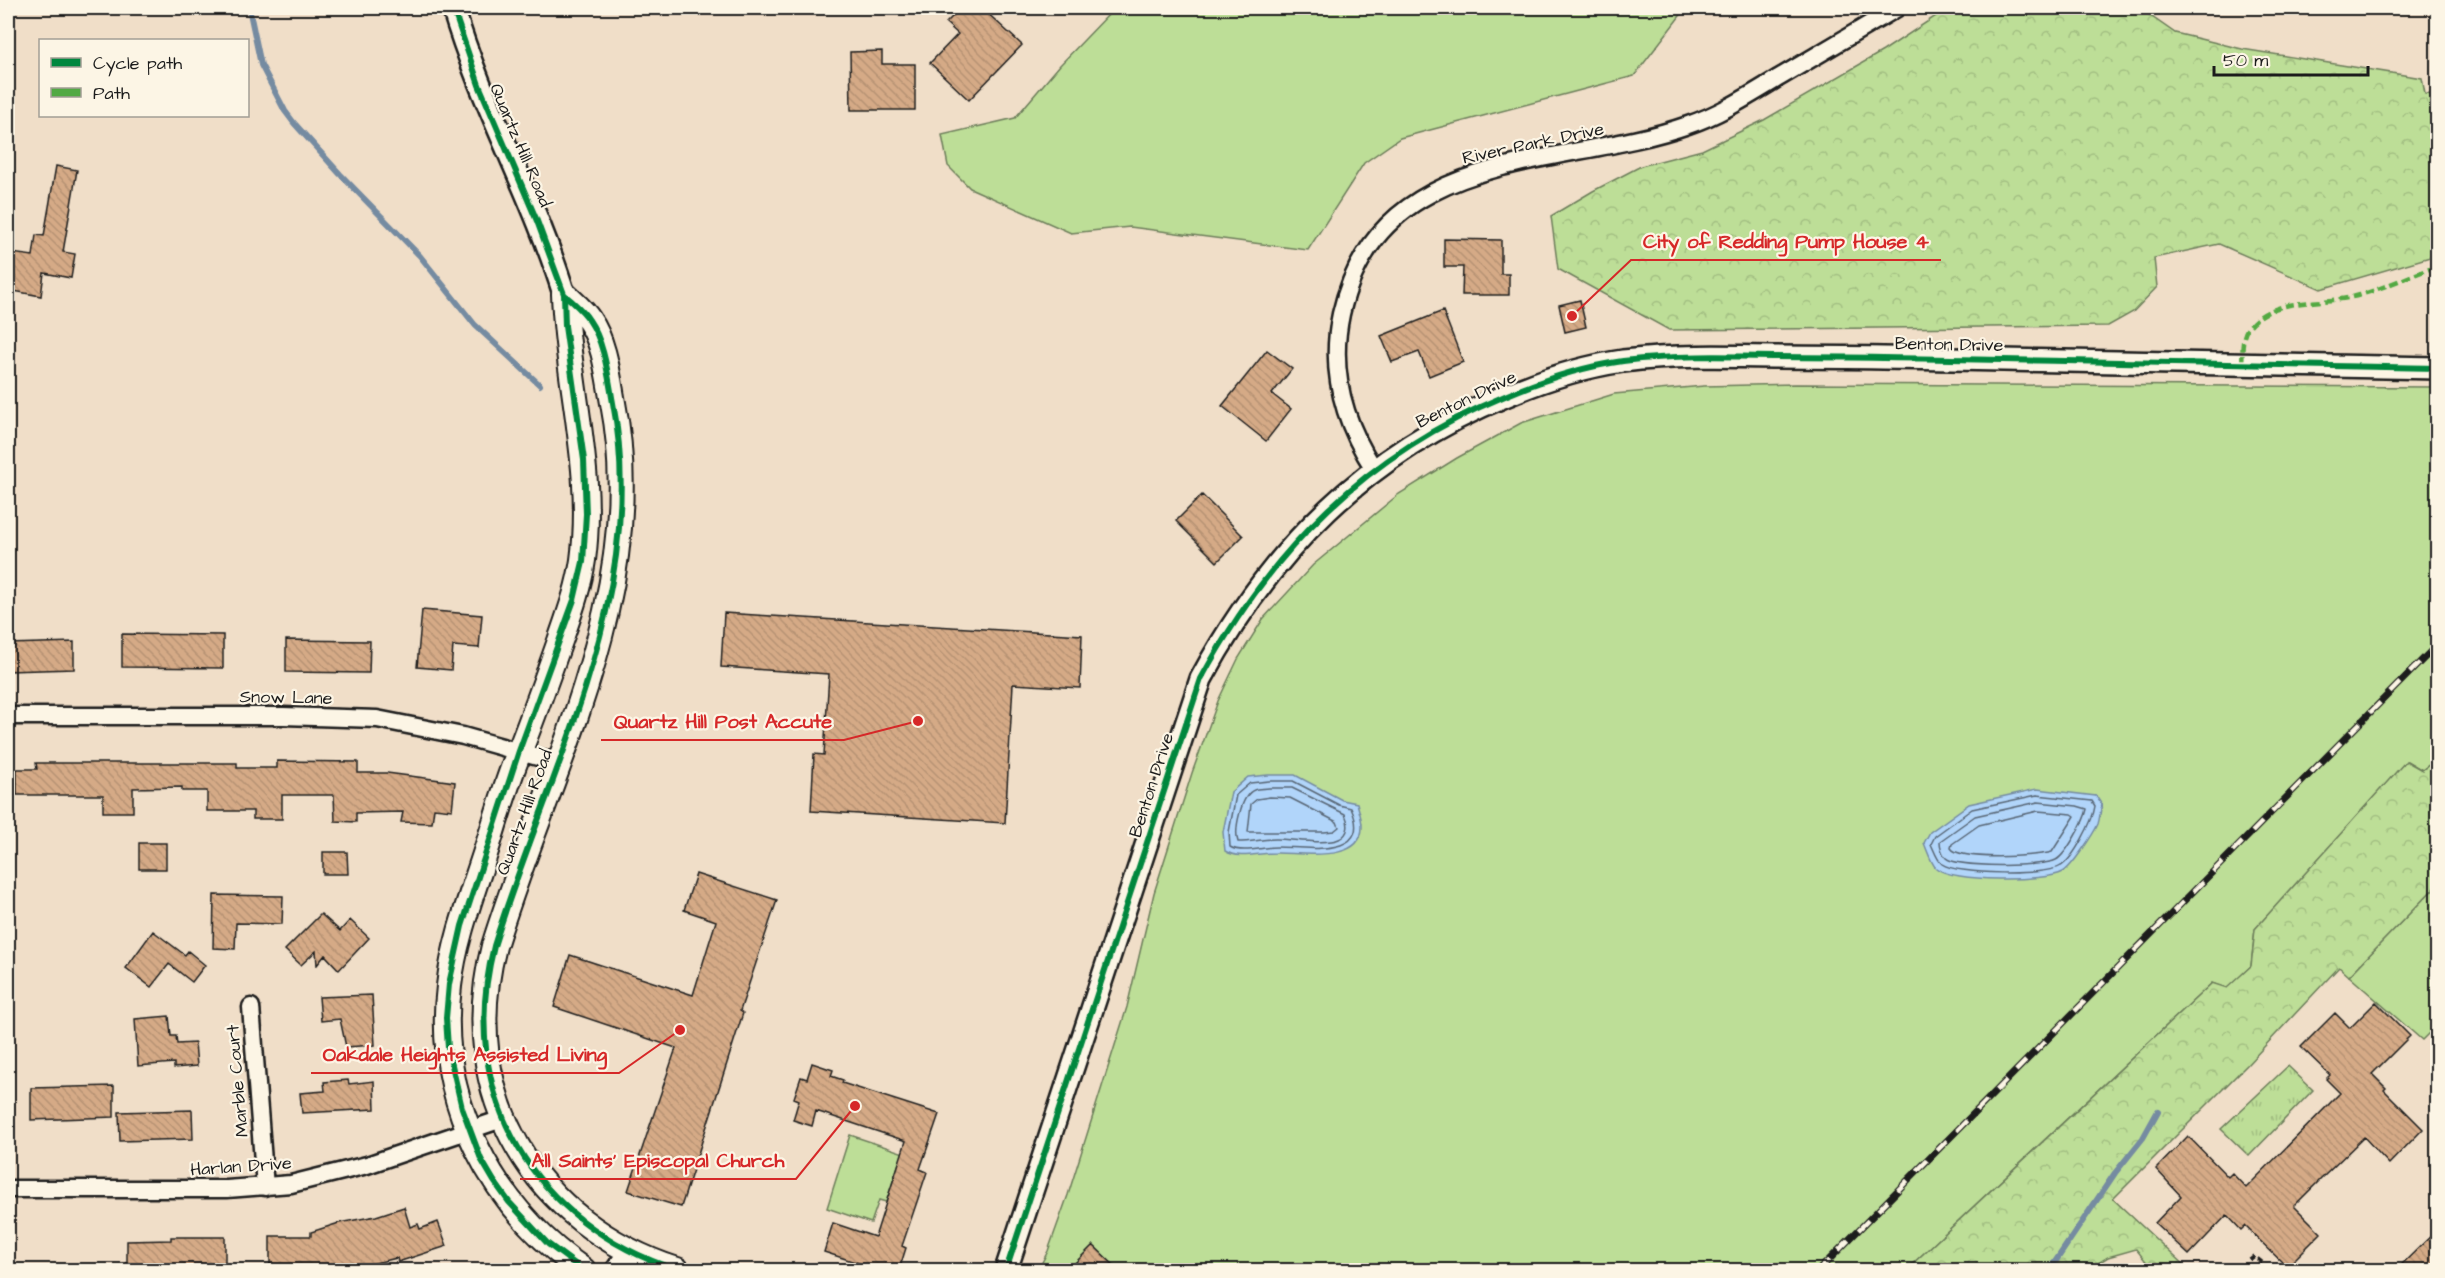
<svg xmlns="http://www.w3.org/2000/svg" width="2445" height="1278" font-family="'Architects Daughter',sans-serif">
<defs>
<pattern id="forest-crowns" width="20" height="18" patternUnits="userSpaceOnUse" patternTransform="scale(1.5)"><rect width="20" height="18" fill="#bdde97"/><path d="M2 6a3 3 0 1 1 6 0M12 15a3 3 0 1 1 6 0" fill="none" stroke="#a2be82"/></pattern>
<pattern id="park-tufts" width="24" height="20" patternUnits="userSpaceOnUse" patternTransform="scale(1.5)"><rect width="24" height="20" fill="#bdde97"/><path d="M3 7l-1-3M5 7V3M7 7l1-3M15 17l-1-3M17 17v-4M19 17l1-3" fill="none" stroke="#a2be82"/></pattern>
<pattern id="building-back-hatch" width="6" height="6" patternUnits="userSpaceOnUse" patternTransform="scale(1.5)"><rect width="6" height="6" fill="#d5aa86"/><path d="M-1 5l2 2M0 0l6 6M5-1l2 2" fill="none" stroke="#b69273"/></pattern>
</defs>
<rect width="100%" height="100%" fill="#f0dec8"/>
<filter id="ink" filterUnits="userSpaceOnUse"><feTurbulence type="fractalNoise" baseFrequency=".0167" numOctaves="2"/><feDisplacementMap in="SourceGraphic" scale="12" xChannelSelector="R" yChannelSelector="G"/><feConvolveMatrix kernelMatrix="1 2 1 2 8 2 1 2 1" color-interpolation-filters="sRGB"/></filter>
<g filter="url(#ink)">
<path fill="#bdde97" stroke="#6c7d5a" stroke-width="1.5" d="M1111,8H1686L1634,76L1400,138L1364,163L1308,250L1130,227L1071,233L970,188L948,166L942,135L1015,118L1060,65L1111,12Z
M1795,384L2437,387L2438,742L2435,745L2437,747V759L2422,770L2407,761L2255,929L2251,966L2227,989L2212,983L1906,1270H1038L1048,1251L1068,1195L1127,1007L1154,893L1192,773L1218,701L1238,659L1263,619L1313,565L1399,494L1457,458L1521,423L1614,394L1704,386Z
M2437,885V1036L2431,1031L2422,1040L2349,976Z
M850,1135L907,1154L899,1163L886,1202L879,1200L871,1223L827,1208Z"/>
<path fill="url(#forest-crowns)" stroke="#6c7d5a" stroke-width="1.5" d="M1948,8H2139L2175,33L2242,49L2422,78L2425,94L2437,95V255L2321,289L2219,244L2154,258L2157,287L2133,312L2108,326L1669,330L1558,269L1551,216L1593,191L1641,166L1702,150L1764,120L1883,51Z
M2437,759V885L2349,976L2339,967L2247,1065L2113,1199L2189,1270H2153L2136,1249L2108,1257L2087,1270H1906L2212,983L2227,988L2251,966L2255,929L2406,761L2422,770Z"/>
<path fill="url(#park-tufts)" stroke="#6c7d5a" stroke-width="1.5" d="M2288,1066L2313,1090L2249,1156L2221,1129Z"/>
<path fill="#b1d5fa" stroke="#758ba1" stroke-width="1.5" d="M1268,775H1295L1342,800L1357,803C1359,811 1362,819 1362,826C1363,865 1298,852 1275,853C1257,853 1240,860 1225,851L1223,832L1231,792L1248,777Z
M2037,789L2096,796L2102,805C2100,811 2100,818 2098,824C2094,833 2072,867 2063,872C2045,882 1951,882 1936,868C1931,863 1927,850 1924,843L1930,832L1969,804Z"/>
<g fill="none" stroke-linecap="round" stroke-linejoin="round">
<path stroke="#586675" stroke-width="1.5" d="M1269,781H1293L1339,805L1351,808C1374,860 1305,847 1277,847C1263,847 1242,854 1230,847L1229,832L1236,795L1250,783Z
M1269,788H1292L1345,814C1349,823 1350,834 1339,839C1326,845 1292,839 1276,839C1264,839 1251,842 1238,842C1234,830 1241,795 1254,790C1258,788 1265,789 1269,788Z
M2037,795L2092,801L2095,806C2093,821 2074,858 2061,866C2046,876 1957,875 1942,864C1937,860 1934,850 1931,844L1935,836L1972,809Z
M1270,797L1290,798L1337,822L1339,827L1334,831L1324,832H1248L1251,804L1257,799Z
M2038,802L2077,806L2087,809C2085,820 2066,855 2056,860C2043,867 1956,868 1946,858C1942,854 1940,846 1940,841L1975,816Z
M2038,811L2072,814L2075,816L2052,852C2035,857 1959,861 1951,848L1952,844L1979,825Z"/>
<path stroke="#758ba1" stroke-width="6" d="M249,8L261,65L285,111L294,123L340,174L420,256L475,325L540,385
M2047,1270L2055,1262L2115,1173L2143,1138L2158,1111"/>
</g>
<path fill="url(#building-back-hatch)" stroke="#1c1c1c" stroke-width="1.5" d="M961,8H982L1022,45L969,100L930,63L958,34L946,23Z
M882,51V64H915V110H851L850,52Z
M56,166L77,170L63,252L75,254L71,278L44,273L41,296L8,290L12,253L33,256L36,235L44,236Z
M1444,239L1501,240V274H1509V295H1462L1463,267H1444Z
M1580,300L1586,327L1565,332L1559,305Z
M1443,311L1463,362L1429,376L1419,352L1392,362L1381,336Z
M1267,350L1292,369L1272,394L1291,409L1266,441L1222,406Z
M1202,495L1243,536L1217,562L1176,521Z
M422,610L482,615L479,648L453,646L451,670L417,667Z
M724,613L1082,635L1080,688L1013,684L1005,823L811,811L814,754L824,755L829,674L721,667Z
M122,634L223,635V668L122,667Z
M286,640L370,641L369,673L286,672Z
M74,642V669L8,671V644Z
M277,761L358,762V773H387L455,782L452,810L434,808L432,823L401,822L403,812L356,813V822L335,821L334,795H282V819H253V811H207V791H182V787L133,788V812H103V795H17V769H37L36,763H237V768H277Z
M139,843H166V869H139Z
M323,852H347L348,874H323Z
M696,874L777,900L740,1011L743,1013L681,1207L628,1191L676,1048L554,1007L570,955L693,995L716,921L684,910Z
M214,895L283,896L282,924L236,923L235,949L213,948Z
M321,914L340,931L350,920L369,938L339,970L325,955L317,965L316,951L301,965L285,950Z
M153,931L185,955L188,951L205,965L192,982L169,964L151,987L126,968Z
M372,995L375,1045L346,1047L340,1019L321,1021L319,997Z
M2376,1002L2410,1036L2372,1074L2386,1088L2384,1090L2423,1129L2389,1164L2364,1137L2320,1180L2294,1206L2321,1233L2287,1267L2245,1226L2241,1230L2227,1215L2189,1255L2155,1223L2181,1196L2156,1169L2188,1136L2228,1177L2232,1173L2246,1188L2340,1093L2326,1079L2330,1075L2301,1047L2335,1013L2350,1028Z
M169,1016L171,1036H176L177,1044L195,1043L197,1066L174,1068V1063L138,1066L135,1019Z
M812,1063L833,1070L831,1076L843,1080L842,1083L939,1114L920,1169L927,1172L902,1246L906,1248L899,1270H880L824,1252L833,1223L875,1237L906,1141L816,1111L812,1126L793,1120L799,1100L794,1098L801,1077L807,1079Z
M348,1080L349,1084L374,1081L375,1109L302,1113L300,1093L325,1091L324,1082Z
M114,1086V1117L31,1120V1088Z
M192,1110L193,1139L120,1141L119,1112Z
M404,1207L410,1227L418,1224L420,1229L438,1222L447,1246L398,1262L397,1258L345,1270H270V1236H311V1232L339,1223L376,1216Z
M2438,1229V1270H2396Z
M171,1237H225V1270H127V1241L171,1240Z
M1093,1245L1119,1270H1068Z"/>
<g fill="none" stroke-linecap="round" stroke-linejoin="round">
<g stroke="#1c1c1c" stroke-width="21">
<path id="minor" d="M1374,469C1343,421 1329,370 1341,314C1379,145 1560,170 1688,125C1721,114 1750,95 1780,77C1819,54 1858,31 1897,8
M8,716H283L377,719L463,736L559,763
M251,1007L265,1187
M8,1189H227L291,1184L367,1165L502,1119
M614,1270L627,1251"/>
</g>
<g stroke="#1c1c1c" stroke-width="26">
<path id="tertiary" d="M453,8C482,106 534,196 564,294
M1006,1270L1201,679C1271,549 1367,453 1505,396C1542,380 1582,367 1623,361C1673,355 1723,356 1773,357C1832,357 1892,358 1951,359C2113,361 2275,365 2438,368"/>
</g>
<g stroke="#1c1c1c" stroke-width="28">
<path id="secondary" d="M564,294C572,302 583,310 589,320C605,343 608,376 613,403C650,593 548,770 494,946C456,1095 534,1224 677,1270
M564,294C567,383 595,470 583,560C579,588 569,615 560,641C547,678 534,714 520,750C506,783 496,820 485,854C471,897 454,941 449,986C435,1100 491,1206 583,1270"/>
</g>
<path stroke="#1c1c1c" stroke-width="4" stroke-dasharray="6 4.5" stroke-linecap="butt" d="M2247,1270L2249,1260L2254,1256L2271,1270"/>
<use href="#minor" stroke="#fcf5e5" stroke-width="16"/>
<use href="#tertiary" stroke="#fcf5e5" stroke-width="21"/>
<use href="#secondary" stroke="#fcf5e5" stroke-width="24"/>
<g stroke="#1c1c1c" stroke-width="7">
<path id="rail" d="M1819,1270L2438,644"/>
</g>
<use href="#rail" stroke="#fcf5e5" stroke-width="4.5" stroke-dasharray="14" stroke-linecap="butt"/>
<path stroke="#52a943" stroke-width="4.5" stroke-dasharray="9 4.5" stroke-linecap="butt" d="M2242,364C2243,354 2241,336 2248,328C2273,295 2325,306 2360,295C2386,287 2411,275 2438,266"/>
<g stroke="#fcf5e5" stroke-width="10">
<path id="cycleway" d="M453,8L479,85L537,221L564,294L565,326L584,460L586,514L583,562L574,600L519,751L462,926L449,984L446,1018L448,1048L462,1108L481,1159L494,1181L509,1202L548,1244L583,1270
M564,294C572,302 583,310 589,320C605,343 608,376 613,403C650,593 548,770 494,946C456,1095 534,1224 677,1270
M1006,1270L1201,679C1271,549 1367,453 1505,396C1542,380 1582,367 1623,361C1673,355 1723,356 1773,357C1832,357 1892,358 1951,359C2113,361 2275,365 2438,368"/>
</g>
<use href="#cycleway" stroke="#00873e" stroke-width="6"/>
</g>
</g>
<g text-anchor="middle" stroke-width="4.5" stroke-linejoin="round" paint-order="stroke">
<g font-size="18" fill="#1c1c1c" stroke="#fcf5e5">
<text transform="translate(1533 143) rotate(-12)" y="6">River Park Drive</text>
<text transform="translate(521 145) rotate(67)" y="6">Quartz Hill Road</text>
<text transform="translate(1949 344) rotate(1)" y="6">Benton Drive</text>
<text transform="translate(1466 399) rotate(-26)" y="6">Benton Drive</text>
<text transform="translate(286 697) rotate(1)" y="6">Snow Lane</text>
<text transform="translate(1151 785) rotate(-72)" y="6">Benton Drive</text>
<text transform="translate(524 812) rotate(-70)" y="6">Quartz Hill Road</text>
<text transform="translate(237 1081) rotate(-95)" y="6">Marble Court</text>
<text transform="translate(241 1166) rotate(-4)" y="6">Harlan Drive</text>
</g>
</g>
<path fill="none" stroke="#d62828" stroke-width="2" d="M1572 316L1631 260H1941M918 721L844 740H601M680 1030L619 1073H311M855 1106L796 1179H520"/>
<g fill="#d62828" stroke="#fcf5e5" stroke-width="2">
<circle cx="1572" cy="316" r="6"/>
<circle cx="918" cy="721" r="6"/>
<circle cx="680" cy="1030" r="6"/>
<circle cx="855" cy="1106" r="6"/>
</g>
<g font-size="20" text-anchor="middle" font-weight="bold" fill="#d62828" stroke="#fcf5e5" stroke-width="4.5" stroke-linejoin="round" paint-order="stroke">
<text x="1786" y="248">City of Redding Pump House 4</text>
<text x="723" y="728">Quartz Hill Post Accute</text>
<text x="465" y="1061">Oakdale Heights Assisted Living</text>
<text x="658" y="1167">All Saints' Episcopal Church</text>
</g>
<rect width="2445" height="1278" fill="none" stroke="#fcf5e5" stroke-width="30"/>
<rect x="15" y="15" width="2415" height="1248" fill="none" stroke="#1c1c1c" stroke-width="2" filter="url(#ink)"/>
<rect x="39" y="39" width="210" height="78" fill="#fcf5e5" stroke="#a29e95" stroke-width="1.5"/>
<rect x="51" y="58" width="30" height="9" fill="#00873e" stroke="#a29e95" stroke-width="1.5"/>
<text x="93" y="69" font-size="18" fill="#1c1c1c">Cycle path</text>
<rect x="51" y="88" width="30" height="9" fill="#52a943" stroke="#a29e95" stroke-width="1.5"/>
<text x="93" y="99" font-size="18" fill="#1c1c1c">Path</text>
<path d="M2214 66v9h154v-9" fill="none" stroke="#1c1c1c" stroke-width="3"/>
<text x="2223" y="66" font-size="18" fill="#1c1c1c" stroke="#fcf5e5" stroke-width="4.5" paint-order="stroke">50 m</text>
</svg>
